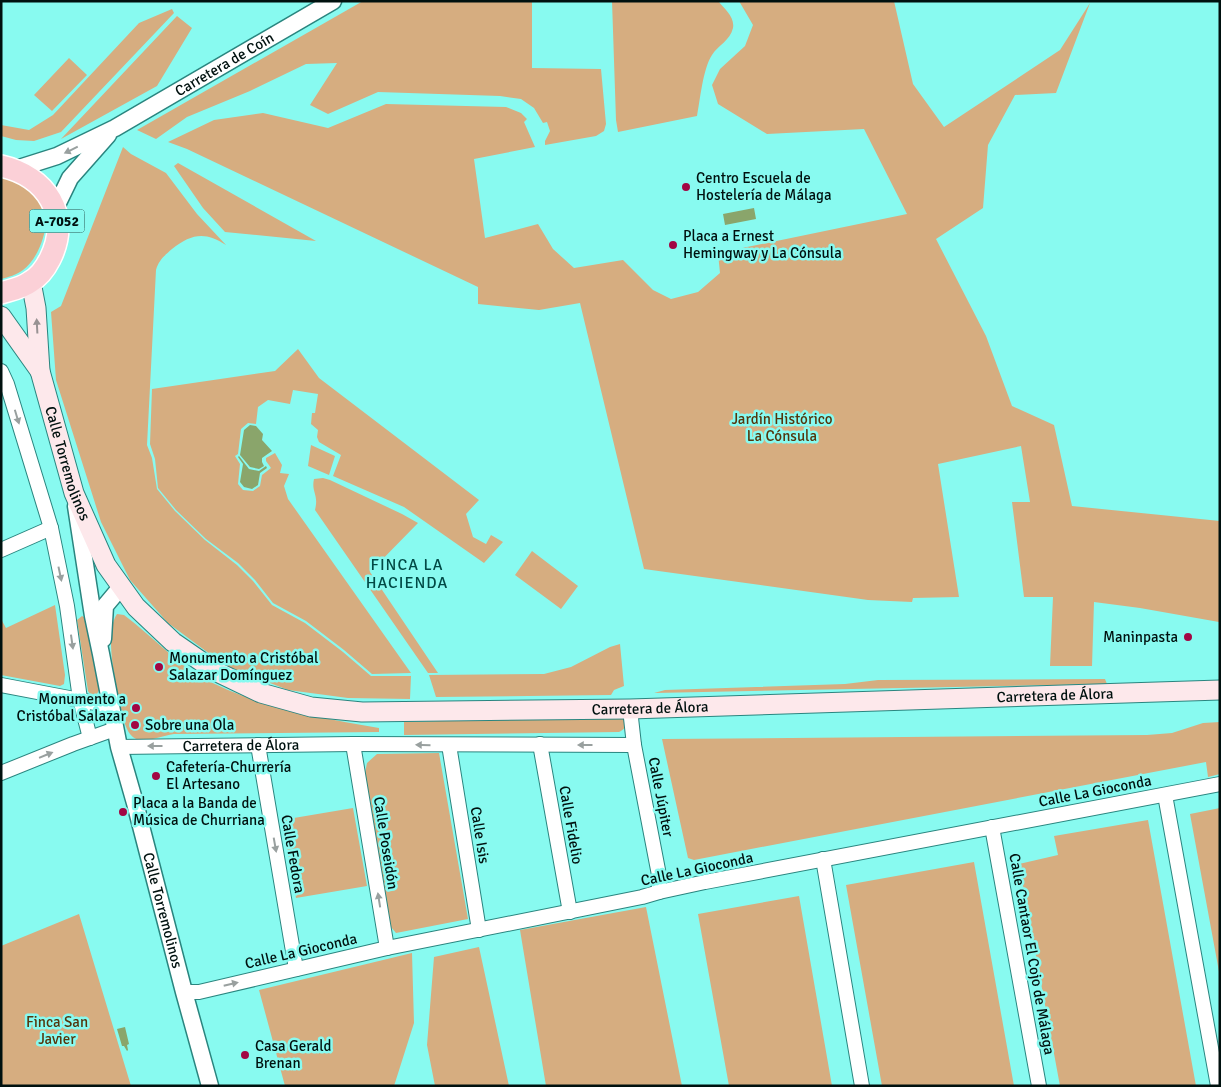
<svg xmlns="http://www.w3.org/2000/svg" width="1221" height="1087" font-family="Signika,sans-serif">
<rect width="100%" height="100%" fill="#88faf0"/>
<path fill="#d6ad80" d="M363,1H532V68L601,69L606,124L604,131L596,136L545,145V141L550,131L547,122L543,123L534,108L521,99L500,96L378,92L328,114L310,105L337,63L306,64L250,91L187,117L156,139L137,130Z
M612,1H718C724,8 735,17 733,28C730,41 718,45 712,55C703,68 700,101 697,116L618,132L616,120Z
M739,1H894L913,84L944,127L1060,50L1090,3L1056,93L1015,95L988,145L983,208L936,239L986,336L1012,406L1054,425L1072,506L1220,521L1219,622L1140,608L1094,602L1092,666H1050L1053,597H1024L1012,502H1030L1021,446L938,464L959,597L913,598L912,602L868,600L644,569L580,303L539,310L478,304V287L187,149L168,142L214,120L263,113L328,128L386,104L506,107L521,113L527,119L524,122L535,147L474,159L485,238L538,224L553,249L574,268L623,260L653,290L671,299L698,292L720,273L718,253L907,214L864,129L767,134L718,104L712,85L720,69L745,46L753,25Z
M172,9L174,13L61,132L34,141L16,140L1,136V125L29,130L53,115L139,23Z
M177,16L192,28L157,86L61,139Z
M69,58L87,75L52,111L34,95Z
M123,147L131,154L166,173L197,214L226,245C205,231 191,234 172,249C164,256 159,260 156,270L147,445L152,458L157,489L175,511L205,540L237,565L253,581L272,605L305,623L343,652L371,676H411L410,699L348,698L288,690L226,666L168,623L130,580L101,522L56,380L51,312L61,306Z
M178,163L316,241L225,232L203,208L174,166Z
M1,175C7,177 15,177 20,181C25,184 39,198 42,203C53,221 39,259 23,270C16,275 9,277 1,279Z
M298,349L319,378L479,500L466,514L473,537L486,544L491,535L503,542L484,563L404,507L333,476L341,455L319,442L317,437L318,430L311,424L312,413H315L318,394L293,390L290,404L268,400L258,407L256,424L248,423L241,429L238,454L235,456L240,464L238,484L243,490L253,491L260,486L262,475L271,468L266,461V458L275,453L282,465L280,473L289,474L284,486L288,499L411,673L372,674L344,650L306,621L273,603L255,580L238,563L206,539L176,510L158,488L155,459L150,444L152,389L275,371Z
M311,445L335,456L329,475L308,466Z
M323,478L330,480L402,514L418,523L370,572L438,673H428L315,510C319,494 311,492 314,479Z
M532,551L578,586L561,609L515,575Z
M55,605L65,675L64,684L60,686L1,675V619L6,628Z
M117,614L124,615C151,635 174,661 204,679C212,683 220,686 228,690C277,711 328,719 379,728V732L174,734C153,737 134,751 125,724C119,699 102,636 117,614Z
M82,616L87,619L100,688L97,694C93,695 90,695 88,691L77,620Z
M620,644L624,686L614,690L611,695L436,697L429,675L544,674L571,667L610,647Z
M1105,679L1107,684L654,693L665,690L845,684L878,680Z
M620,716L626,720C626,727 625,729 619,732L404,735V722Z
M1220,722V774L1208,777L1206,762L694,860L688,858L662,739L1147,735L1172,733L1203,723Z
M439,753L468,919L396,933L391,927L365,773L367,763L377,754Z
M353,808L367,886L296,898L282,820Z
M1220,808V977L1190,814Z
M1148,820L1196,1086H1060L1019,864L1058,855L1054,836Z
M974,862L1014,1086H882L846,885Z
M799,896L832,1086H729L698,914Z
M646,907L682,1086H546L520,930Z
M79,914L131,1086H1V946Z
M479,947L509,1086H435L427,1045L434,957Z
M412,953L414,1023L394,1086H285L259,990Z"/>
<path fill="#8aa56b" d="M754,208L756,219L725,225L723,214Z
M250,425L256,426L263,434L262,440L272,451L262,458V462L264,466L259,469L250,467L240,455L244,430Z
M239,456L249,469L259,471L266,466L267,468L260,473L258,485L252,489L244,487L240,482L243,464L238,457Z
M125,1027L129,1044L127,1045L128,1050L127,1051L124,1046H122L117,1029Z"/>
<g fill="none" stroke-linecap="round" stroke-linejoin="round">
<g stroke="#2a857f" stroke-width="16">
<g id="minor">
<path d="M1,371L7,384L51,528L67,606L80,699L90,738"/>
<path d="M1,550L51,528"/>
<path d="M1,685L111,706"/>
<path d="M630,709L634,745L659,875V892"/>
<path d="M353,744L387,948"/>
<path d="M540,744L570,912"/>
<path d="M258,745L296,969"/>
<path d="M449,745L479,930"/>
<path id="s1" d="M119,747L353,744L634,745"/>
<path d="M1,773L73,744L115,729"/>
<path d="M1165,795L1218,1086"/>
<path d="M992,827L1039,1086"/>
<path d="M823,859L862,1086"/>
<path d="M184,992H199L387,948L642,897L659,892L705,882L1220,784"/>
</g>
</g>
<g stroke="#2a857f" stroke-width="19">
<g id="tertiary">
<path id="s2" d="M16,169L57,156L115,128L333,1"/>
<path d="M55,209L70,178L108,135"/>
<path id="s3" d="M76,506L93,616L101,654L119,747L135,803L184,992L210,1086"/>
<path d="M103,639L105,606L121,587"/>
</g>
</g>
<g stroke="#2a857f" stroke-width="21">
<g id="secondary">
<path id="s4" d="M31,282L36,308L40,371L74,493L106,565L136,607L173,642L215,671L261,693L311,707L362,712L630,709L1220,690"/>
<path d="M1,316L40,371"/>
</g>
</g>
<g stroke="#fff" stroke-width="24">
<path id="primary" d="M1,166C46,176 72,215 50,259C46,267 39,277 30,282C22,288 11,290 1,293"/>
</g>
<use href="#minor" stroke="#fff" stroke-width="14"/>
<use href="#tertiary" stroke="#fff" stroke-width="16"/>
<use href="#secondary" stroke="#fde8eb" stroke-width="19"/>
<use href="#primary" stroke="#fbd0d7" stroke-width="21"/>
</g>
<defs><path id="oneway-solid" d="M-6-.8H1V-3.2L6.5 0L1 3.2V.8H-6Z" transform="scale(1.25)"/></defs>
<g fill="#99a09f">
<use href="#oneway-solid" transform="translate(71 150) rotate(154)"/>
<use href="#oneway-solid" transform="translate(17 417) rotate(73)"/>
<use href="#oneway-solid" transform="translate(60 574) rotate(78)"/>
<use href="#oneway-solid" transform="translate(72 642) rotate(82)"/>
<use href="#oneway-solid" transform="translate(423 745) rotate(-179)"/>
<use href="#oneway-solid" transform="translate(585 745) rotate(-180)"/>
<use href="#oneway-solid" transform="translate(155 746) rotate(180)"/>
<use href="#oneway-solid" transform="translate(46 755) rotate(-22)"/>
<use href="#oneway-solid" transform="translate(275 845) rotate(80)"/>
<use href="#oneway-solid" transform="translate(379 900) rotate(-99)"/>
<use href="#oneway-solid" transform="translate(231 984) rotate(-13)"/>
</g>
<use fill="#989293" href="#oneway-solid" transform="translate(37 326) rotate(-93)"/>
<g fill="#a20643" stroke="#88faf0" stroke-width="2">
<circle cx="686" cy="187" r="5"/>
<circle cx="673" cy="245" r="5"/>
<circle cx="1188" cy="637" r="5"/>
<circle cx="159" cy="667" r="5"/>
<circle cx="136" cy="708" r="5"/>
<circle cx="135" cy="725" r="5"/>
<circle cx="156" cy="776" r="5"/>
<circle cx="123" cy="812" r="5"/>
<circle cx="245" cy="1055" r="5"/>
</g>
<g text-anchor="middle" stroke-width="5" stroke-linejoin="round" paint-order="stroke">
<rect fill="#88faf0" stroke="#295752" stroke-width="1" x="29.5" y="209.5" width="55" height="23" rx="4"/>
<g font-size="14" font-weight="bold" fill="#00110f">
<text x="57" y="226">A-7052</text>
</g>
<g font-size="15" fill="#00110f" stroke="#88faf0">
<text dy="5" stroke="none"><textPath href="#s2" startOffset="234">Carretera de Coín</textPath></text>
<text dy="5" stroke="none"><textPath href="#s4" startOffset="186">Calle Torremolinos</textPath></text>
<text dy="5" stroke="none"><textPath href="#s4" startOffset="1296">Carretera de Álora</textPath></text>
<text dy="5" stroke="none"><textPath href="#s4" startOffset="891">Carretera de Álora</textPath></text>
<text dy="5" stroke="none"><textPath href="#s1" startOffset="122">Carretera de Álora</textPath></text>
<text transform="translate(1095 791) rotate(-11)" y="5">Calle La Gioconda</text>
<text transform="translate(661 797) rotate(79)" y="5">Calle Júpiter</text>
<text transform="translate(571 825) rotate(80)" y="5">Calle Fidelio</text>
<text transform="translate(480 835) rotate(81)" y="5">Calle Isis</text>
<text transform="translate(386 843) rotate(81)" y="5">Calle Poseidón</text>
<text transform="translate(293 854) rotate(80)" y="5">Calle Fedora</text>
<text transform="translate(697 869) rotate(-12)" y="5">Calle La Gioconda</text>
<text dy="5" stroke="none"><textPath href="#s3" startOffset="414">Calle Torremolinos</textPath></text>
<text transform="translate(301 951) rotate(-13)" y="5">Calle La Gioconda</text>
<text transform="translate(1032 954) rotate(80)" y="5">Calle Cantaor El Cojo de Málaga</text>
</g>
<g font-size="15" fill="#00110f" stroke="#88faf0" text-anchor="start">
<text x="696" y="183">Centro Escuela de<tspan x="696" dy="17">Hostelería de Málaga</tspan></text>
<text x="683" y="241">Placa a Ernest<tspan x="683" dy="17">Hemingway y La Cónsula</tspan></text>
<text x="1178" y="642" text-anchor="end">Maninpasta</text>
<text x="169" y="663">Monumento a Cristóbal<tspan x="169" dy="17">Salazar Domínguez</tspan></text>
<text x="126" y="704" text-anchor="end">Monumento a<tspan x="126" dy="17">Cristóbal Salazar</tspan></text>
<text x="145" y="730">Sobre una Ola</text>
<text x="166" y="772">Cafetería-Churrería<tspan x="166" dy="17">El Artesano</tspan></text>
<text x="133" y="808">Placa a la Banda de<tspan x="133" dy="17">Música de Churriana</tspan></text>
<text x="255" y="1051">Casa Gerald<tspan x="255" dy="17">Brenan</tspan></text>
</g>
<g font-size="15" fill="#54350c" stroke="#88faf0">
<text x="782" y="424">Jardín Histórico<tspan x="782" dy="17">La Cónsula</tspan></text>
<text x="57" y="1027">Finca San<tspan x="57" dy="17">Javier</tspan></text>
</g>
<g font-size="16" letter-spacing="1" fill="#014945" stroke="#88faf0">
<text x="407" y="570">FINCA LA<tspan x="407" dy="18">HACIENDA</tspan></text>
</g>
</g>
<rect width="1221" height="1087" fill="none" stroke="#00110f" stroke-width="5"/>
</svg>
